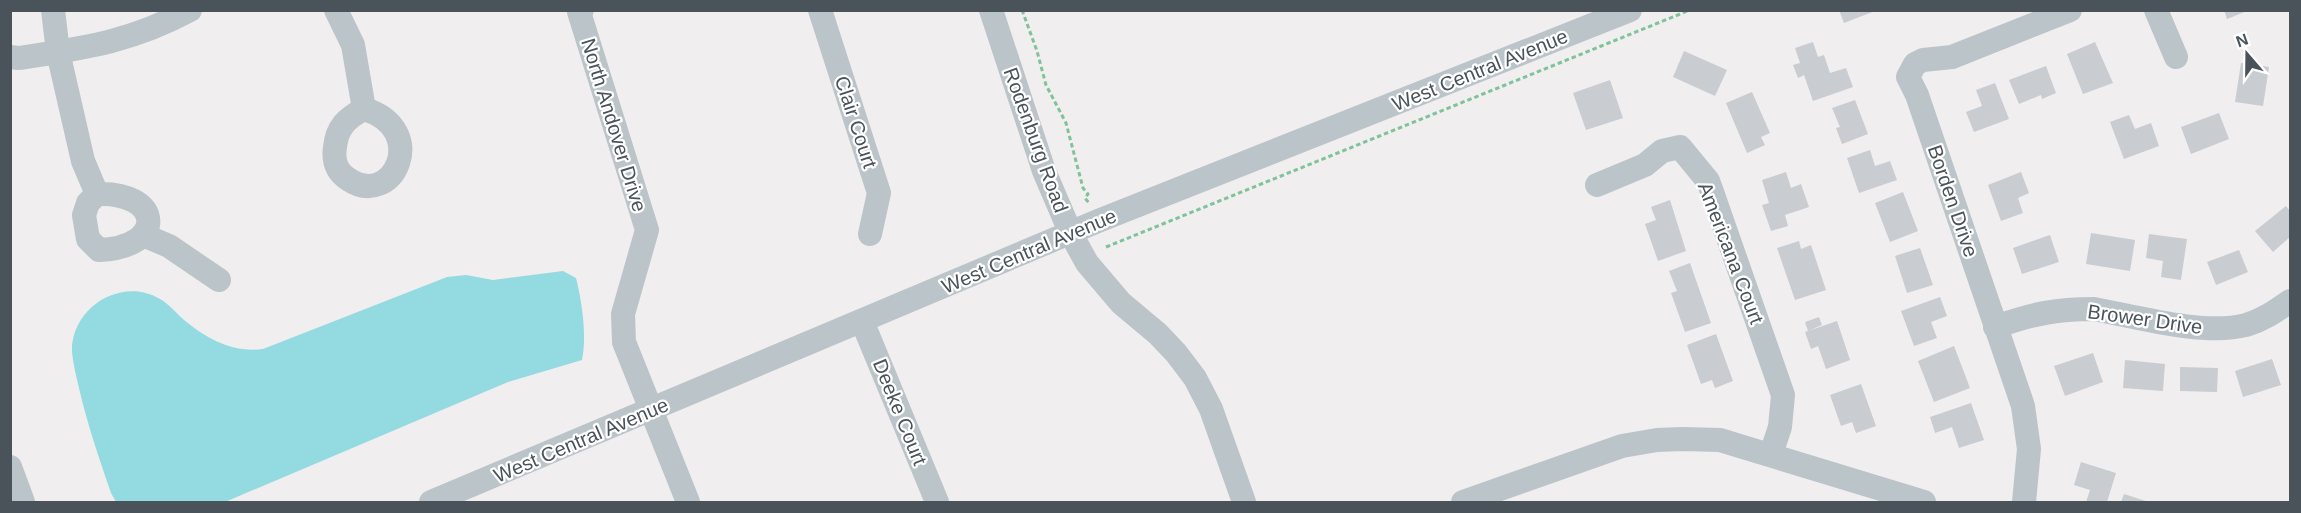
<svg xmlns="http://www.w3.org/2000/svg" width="2301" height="513" font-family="Helvetica,sans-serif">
<rect width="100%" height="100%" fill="#f1eeef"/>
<path fill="#94dae1" d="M563,271L576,278C582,302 587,335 582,360L508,382L225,502H116L111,493C99,458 87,423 79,388C76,376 73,363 72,352C71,328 87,306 107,297C125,289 143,289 160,299C169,304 176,313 184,320C207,339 233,353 263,349L447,277L466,275L493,280Z"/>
<path fill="#c9ccd0" d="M1839,10H1875V11L1844,23Z
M2224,10H2247V11L2227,19Z
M1813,42L1818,57L1824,55L1830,73L1846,68L1853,87L1813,101L1804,75L1798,78L1793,65L1800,63L1795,48Z
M2095,42L2113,83L2083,94L2067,54Z
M1684,51L1727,70L1715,96L1673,77Z
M2241,63L2269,67L2263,106L2235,102Z
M2046,66L2056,93L2042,99L2041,95L2019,104L2009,80Z
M1610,80L1623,118L1586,130L1573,93Z
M1995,83L2009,119L1974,132L1966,112L1982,106L1976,90Z
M1752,92L1770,133L1761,137L1765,145L1747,153L1726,103Z
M1855,100L1868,134L1842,144L1836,128L1840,127L1832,108Z
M2219,113L2229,139L2191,154L2181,127Z
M2129,115L2135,129L2151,123L2159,146L2124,159L2110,122Z
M1870,150L1875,166L1890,161L1897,180L1859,193L1847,158Z
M1786,172L1791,188L1801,184L1809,207L1785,215L1788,226L1771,231L1762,205L1769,203L1762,180Z
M2021,172L2029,193L2018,198L2023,213L2001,221L1988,185Z
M1903,192L1918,231L1890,242L1875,203Z
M1670,200L1686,251L1658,261L1645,224L1656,220L1651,207Z
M2286,206L2290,211V237L2273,252L2255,231Z
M2091,233L2135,240L2130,271L2086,264Z
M2149,234L2187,239L2181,280L2161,277L2163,261L2146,258Z
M2050,235L2059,262L2022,274L2013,248Z
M1799,241L1801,249L1811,245L1826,290L1795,300L1777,248Z
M1920,248L1933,285L1907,293L1895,256Z
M2239,250L2248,272L2216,285L2207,262Z
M1690,263L1711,323L1685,332L1671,293L1677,291L1669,271Z
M1940,297L1947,316L1931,322L1937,338L1914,346L1901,311Z
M1819,317L1822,325L1808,331L1805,322Z
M1837,321L1850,360L1826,369L1818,346L1811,349L1805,332Z
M1716,334L1733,381L1715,388L1712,380L1701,384L1687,345Z
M1954,346L1970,388L1934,402L1918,361Z
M2093,353L2103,382L2065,396L2054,366Z
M2272,359L2281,385L2243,397L2235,371Z
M2125,360L2165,364L2163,391L2123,388Z
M2180,367L2218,368L2217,392L2180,391Z
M1861,384L1876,426L1856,433L1852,422L1841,426L1830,395Z
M1971,403L1984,440L1959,448L1952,427L1935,433L1930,417Z
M2081,462L2116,473L2107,502H2086L2090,490L2074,485Z
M2124,494L2149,502H2121Z"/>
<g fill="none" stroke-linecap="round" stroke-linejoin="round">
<path stroke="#7ec399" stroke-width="3" stroke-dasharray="4.5 3" stroke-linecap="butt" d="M1022,10L1037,51L1046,85L1066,123L1083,188L1088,194L1085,198L1089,203
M1106,247L1690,10"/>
<path stroke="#bbc4c9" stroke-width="24" d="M53,10L58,52L83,161L97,194L88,203L84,215L88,239L99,250C169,247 161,191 97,194
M336,10L353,45L364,109
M582,10L579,12L647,230L623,314L624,342L688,502
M820,10L879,193L870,234
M991,10L1044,171L1071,234L1087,263L1121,303L1158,334L1176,353L1195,378L1211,409L1244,502
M2156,10L2176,57
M10,57L19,58C83,48 131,42 190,10
M364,109C431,129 393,210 348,179C336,171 333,161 335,147C337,127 347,118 364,109Z
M1597,185L1645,165L1662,151L1680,147L1708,181L1711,189L1783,395L1780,427L1771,454
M143,235L169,246L219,280
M862,321L937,502
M1995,327C2032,314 2055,309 2094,309C2137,317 2204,336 2246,325C2263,320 2276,311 2290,301
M10,467L23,502
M431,502L1098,221L1630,10
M1463,502L1622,446L1657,440L1683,439L1720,440L1924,502
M2024,502L2029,449L2023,406L1917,95L1908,77L1915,64L1923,60L1952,57L2070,10"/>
</g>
<g text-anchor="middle" stroke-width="4.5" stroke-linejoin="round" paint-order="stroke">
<g font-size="20" fill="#495359" stroke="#fff">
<text transform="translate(1480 70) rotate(-22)" y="7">West Central Avenue</text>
<text transform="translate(856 122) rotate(72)" y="7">Clair Court</text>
<text transform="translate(614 125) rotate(73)" y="7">North Andover Drive</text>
<text transform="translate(1036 140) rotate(70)" y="7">Rodenburg Road</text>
<text transform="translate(1953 201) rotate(71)" y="7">Borden Drive</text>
<text transform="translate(1029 251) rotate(-23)" y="7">West Central Avenue</text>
<text transform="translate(1731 253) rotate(69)" y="7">Americana Court</text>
<text transform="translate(2145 319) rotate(8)" y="7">Brower Drive</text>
<text transform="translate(900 412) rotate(68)" y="7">Deeke Court</text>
<text transform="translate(581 440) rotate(-23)" y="7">West Central Avenue</text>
</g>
</g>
<rect width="2301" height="513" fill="none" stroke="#495359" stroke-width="24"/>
<g transform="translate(2247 54) rotate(340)" stroke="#ffffff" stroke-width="4.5" paint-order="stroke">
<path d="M0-4.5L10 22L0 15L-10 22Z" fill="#495359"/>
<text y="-9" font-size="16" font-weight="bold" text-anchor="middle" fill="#495359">N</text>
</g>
</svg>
